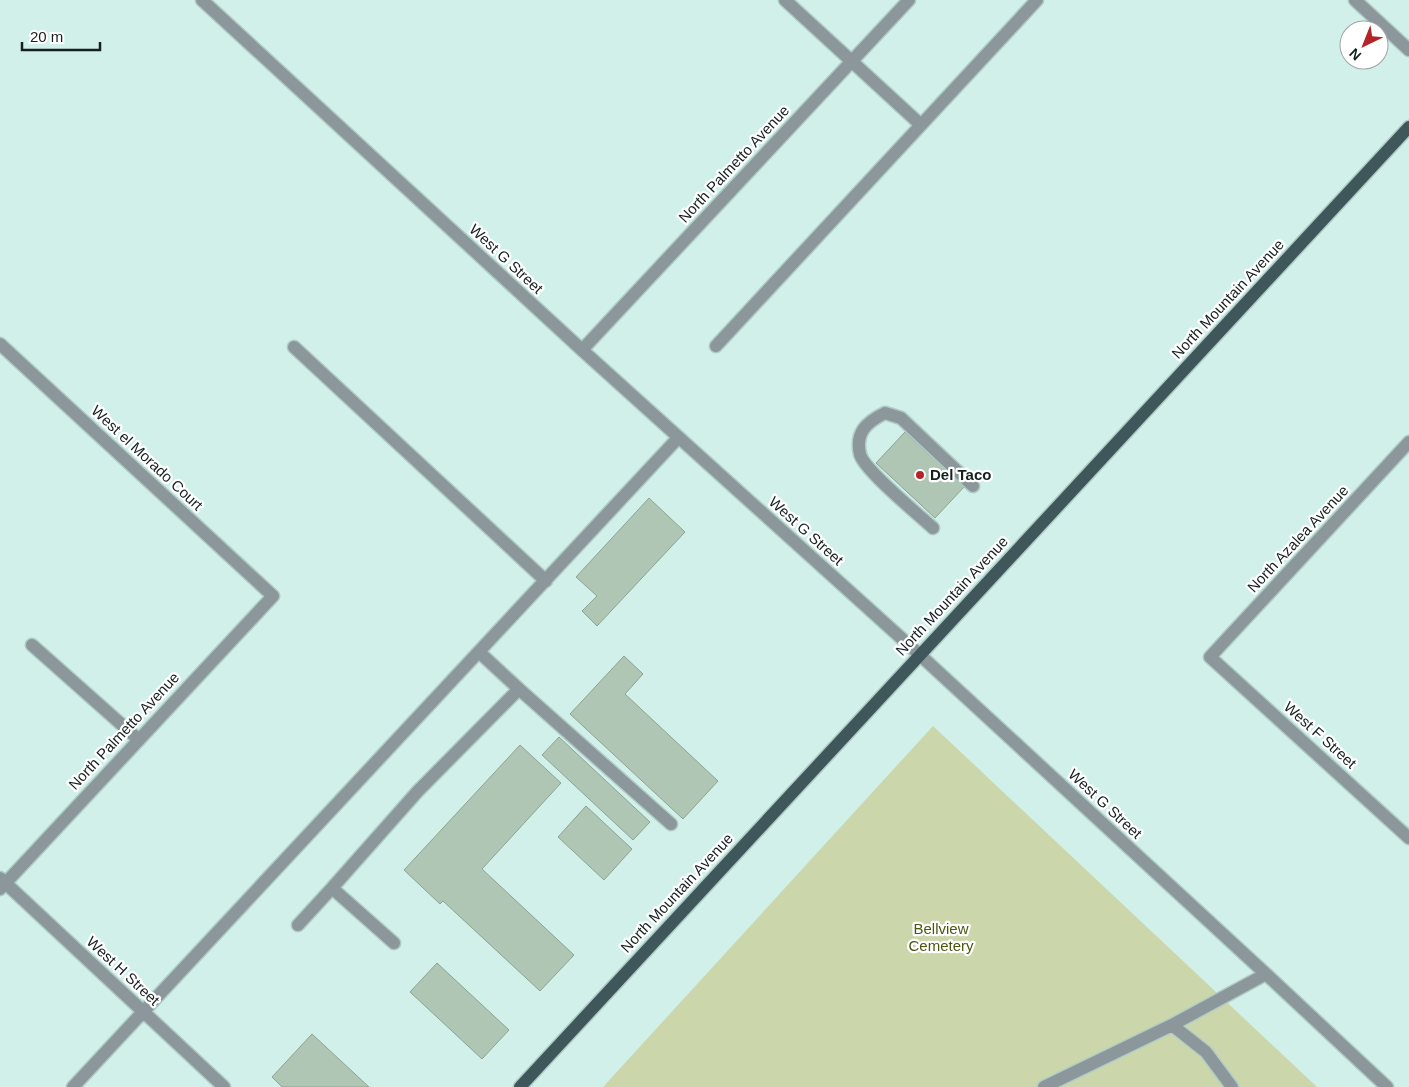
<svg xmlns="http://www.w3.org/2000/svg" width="1409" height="1087" font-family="Helvetica,sans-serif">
<rect width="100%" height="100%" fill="#d0f0e9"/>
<path fill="#ccd6ab" d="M933,726L1317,1087H603Z"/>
<path fill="#b0c6b4" stroke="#8ea392" d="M905,432L964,487L935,518L876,463Z
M649,498L685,532L597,626L582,611L597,596L576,577Z
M624,656L643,674L625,694L718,781L683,819L570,714Z
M559,737L650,822L633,840L542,755Z
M520,745L561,783L482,869L574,955L540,991L443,901L440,904L404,870Z
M586,806L632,849L604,880L558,837Z
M437,963L509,1030L482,1059L410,992Z
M312,1034L369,1087H282L272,1077Z"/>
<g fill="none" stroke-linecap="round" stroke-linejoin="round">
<g stroke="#afcbc5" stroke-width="15">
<path id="minor" d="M202,0L582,350L920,655L1266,974L1387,1087
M785,0L921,125L1037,0
M1355,0L1409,50
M0,344L273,596L0,889
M716,346L921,125
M294,347L546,581
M582,350L909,0
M1409,442L1210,657L1409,838
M933,528C919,515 863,469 860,454C855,432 867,422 885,413L901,418L973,486
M32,645L139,740
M519,689L671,824
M0,878L224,1087
M298,925L332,888
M394,943L332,888L418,791L519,689L479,652
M1172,1025L1206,1052L1232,1087
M73,1087L678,438
M1044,1087L1172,1025L1266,974"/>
</g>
<g stroke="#afcbc5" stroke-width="15">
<path id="major" d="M520,1087L1409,127"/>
</g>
<use href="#minor" stroke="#8b979a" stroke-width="12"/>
<use href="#major" stroke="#3f565b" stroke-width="12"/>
</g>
<circle fill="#b32328" stroke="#fff" stroke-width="2" cx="920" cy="475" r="5"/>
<g text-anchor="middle" stroke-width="4.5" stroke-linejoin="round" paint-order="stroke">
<g font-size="15" fill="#16211f" stroke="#fff">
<text transform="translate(734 164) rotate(-47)" y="5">North Palmetto Avenue</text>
<text transform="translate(506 259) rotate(43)" y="5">West G Street</text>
<text transform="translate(1228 299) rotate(-47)" y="5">North Mountain Avenue</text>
<text transform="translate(147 458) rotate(43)" y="5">West el Morado Court</text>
<text transform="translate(806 531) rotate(42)" y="5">West G Street</text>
<text transform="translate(1298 539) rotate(-47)" y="5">North Azalea Avenue</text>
<text transform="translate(952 596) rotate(-47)" y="5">North Mountain Avenue</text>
<text transform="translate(124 731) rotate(-47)" y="5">North Palmetto Avenue</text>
<text transform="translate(1320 735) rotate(42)" y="5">West F Street</text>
<text transform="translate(1105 804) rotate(43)" y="5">West G Street</text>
<text transform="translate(677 893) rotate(-47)" y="5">North Mountain Avenue</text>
<text transform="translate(123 971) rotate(43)" y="5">West H Street</text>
</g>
<g font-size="15" font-weight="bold" fill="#16211f" stroke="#fff" text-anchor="start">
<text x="930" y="480">Del Taco</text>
</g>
<g font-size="15" fill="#4b5710" stroke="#fff">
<text x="941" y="934">Bellview<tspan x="941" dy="17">Cemetery</tspan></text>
</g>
</g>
<g transform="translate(1364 45) rotate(223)"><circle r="24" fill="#ffffff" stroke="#a2a6a5"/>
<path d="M0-4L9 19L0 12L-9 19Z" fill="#b32328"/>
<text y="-8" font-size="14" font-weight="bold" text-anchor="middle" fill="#16211f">N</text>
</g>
<path d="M22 42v8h78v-8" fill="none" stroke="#16211f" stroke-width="2.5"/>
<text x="30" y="42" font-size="15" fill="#16211f" stroke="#ffffff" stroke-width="4" paint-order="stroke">20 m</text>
</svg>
